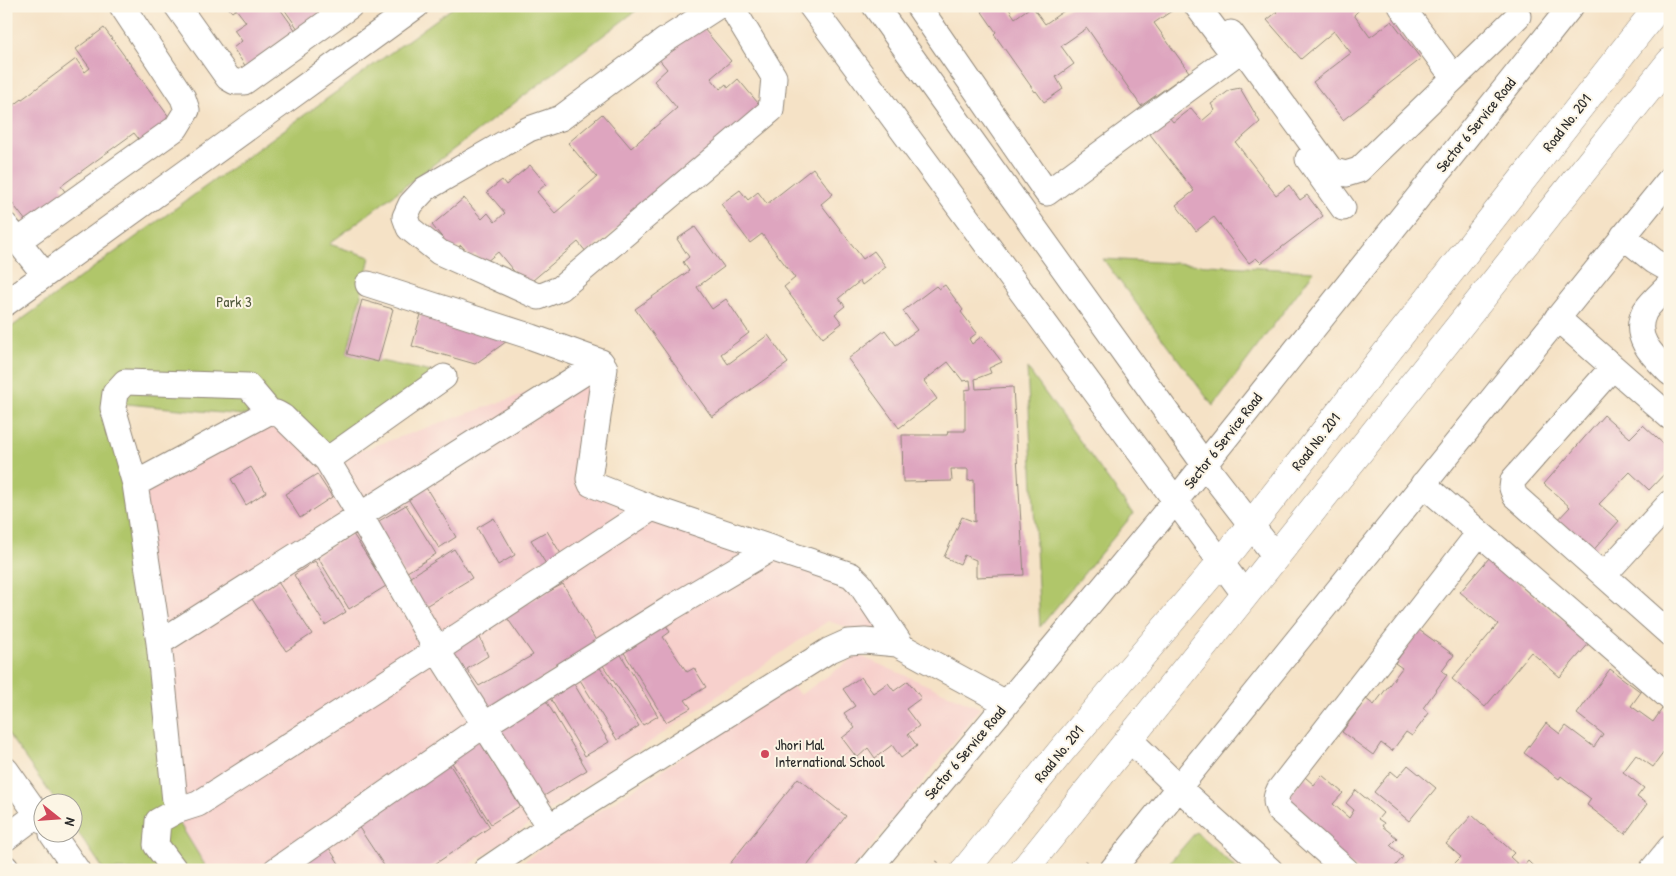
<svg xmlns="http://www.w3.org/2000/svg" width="1676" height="876" font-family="'Patrick Hand',sans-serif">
<rect width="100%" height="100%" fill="#fcf5e5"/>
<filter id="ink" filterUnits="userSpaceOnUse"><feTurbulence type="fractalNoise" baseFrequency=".02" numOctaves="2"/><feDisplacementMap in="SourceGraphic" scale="10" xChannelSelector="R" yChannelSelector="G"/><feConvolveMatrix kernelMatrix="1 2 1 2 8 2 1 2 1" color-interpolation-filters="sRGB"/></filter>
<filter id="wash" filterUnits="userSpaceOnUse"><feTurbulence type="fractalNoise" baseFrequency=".0096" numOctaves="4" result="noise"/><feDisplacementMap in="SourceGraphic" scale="20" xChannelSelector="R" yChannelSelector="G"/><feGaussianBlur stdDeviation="1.12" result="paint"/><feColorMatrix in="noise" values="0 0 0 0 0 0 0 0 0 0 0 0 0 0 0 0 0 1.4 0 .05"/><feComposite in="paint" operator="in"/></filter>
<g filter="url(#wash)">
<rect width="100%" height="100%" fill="#f5e2c6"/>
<path fill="#f7d0cc" d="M604,366L592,482L846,577L897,644L828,621L462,870H208L178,821L135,484L279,401L325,463Z
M858,655L980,708L891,822L852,870H510L792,685L800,695Z"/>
<path fill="#b0c66b" stroke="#6e784b" d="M455,6H642L329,244L370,257L347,354L451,376L330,450L253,416L117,403L178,821L208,870H104L73,825L72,804L57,803L6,731V331Z
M1103,259L1314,271L1213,406Z
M1027,368L1133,514L1040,627Z
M1196,832L1238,870H1163Z"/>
<g id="blocks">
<path fill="#dea5bf" d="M227,6H278L296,31L246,67L233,48L242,41L234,30L246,22L236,9L232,12Z
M282,6H329L298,29Z
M978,6H1007L1015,18L1032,6L1045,24L1071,6H1171L1173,10L1154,23L1189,72L1141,106L1087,28L1061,46L1074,64L1056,77L1063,89L1044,102L1036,91L1035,92L994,34L996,32Z
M1272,6H1363L1354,15L1370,37L1392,21L1421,59L1343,120L1313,82L1351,53L1334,31L1301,59L1267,20L1277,12Z
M699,23L731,61L711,78L720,89L726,84L728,88L738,79L763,109L587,253L578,242L526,286L498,252L486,262H482L475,254L471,257L461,245L453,251L432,225L464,198L482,219L488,213L495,222L505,213L487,192L502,180L506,185L530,165L546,184L537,192L555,213L597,177L568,143L602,114L631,148L677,108L654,81L667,69L658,58Z
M104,28L172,121L142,143L134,133L61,186L71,200L32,229L6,195V111L76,59L85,72L90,68L76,49Z
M1240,88L1260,122L1236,143L1276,195L1289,185L1300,200L1307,195L1323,216L1261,263L1256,258L1249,263L1214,217L1196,231L1176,205L1194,191L1146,129L1166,113L1173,122L1191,108L1202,121L1215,110L1211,104L1230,90Z
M813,168L833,194L821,204L863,259L874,251L886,267L862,285L860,281L839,298L845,306L835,314L842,323L823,338L784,287L795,278L762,234L750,243L721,204L740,190L748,200L758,192L767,204Z
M695,227L724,267L697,287L712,309L726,299L749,333L721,354L728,364L768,335L788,363L712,417L635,309L689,271L683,262L689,257L677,239Z
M945,285L963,310L961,312L977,333L969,339L972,344L982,336L1002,362L989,368L991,373L975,379L976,389L1013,387L1024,575L976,577V560L964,555L960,564L944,557L962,517L975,522L974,480L968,481V469H951L952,481L903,482L902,435H947L948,431H965V390L971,389L970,380L963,381L948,362L924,381L937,399L899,428L848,359L885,330L896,345L917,330L903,311L936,286L939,289Z
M362,300L393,309L378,362L347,354Z
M422,311L510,339L475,364L412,346Z
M1604,415L1630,438L1643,425L1670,450V468L1649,490L1630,472L1599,504L1619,521L1590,554L1555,523L1570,507L1544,484Z
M251,467L266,492L246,505L231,479Z
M317,474L332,497L300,518L285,494Z
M425,486L456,537L439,548L407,497Z
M406,505L436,554L404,574L374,524Z
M494,518L515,555L498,565L477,528Z
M547,531L566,562L551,572L531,540Z
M353,534L386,586L349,609L317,556Z
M454,549L472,578L424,607L407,579Z
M1489,558L1552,611L1591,641L1560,677L1531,652L1485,707L1452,679L1498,624L1460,592Z
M315,561L346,612L325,625L294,575Z
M278,582L312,634L286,651L252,599Z
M563,584L598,644L488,713L448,652L478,633L488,656L467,669L479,686L533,655L505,615Z
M662,618L670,632L663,637L687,672L694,668L706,687L685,700L691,708L666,722L620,646Z
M1419,630L1454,655L1442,671L1447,675L1423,708L1429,713L1412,736L1406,732L1392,751L1381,743L1373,755L1342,732L1366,699L1374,705L1402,668L1395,663Z
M618,650L658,716L643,725L600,661Z
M596,662L639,726L617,740L577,675Z
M1610,669L1641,692L1631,706L1653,722L1662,709L1670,715V744L1653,767L1636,755L1623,772L1644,788L1637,797L1647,804L1625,834L1587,805L1591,799L1561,776L1559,779L1524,753L1546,723L1560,734L1566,726L1594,747L1603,734L1577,714Z
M861,677L873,693L888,683L894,691L908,681L921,698L906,709L919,726L908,734L917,746L901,758L892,745L875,758L868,748L857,758L842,738L855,728L844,713L855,706L843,689Z
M571,679L609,742L585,756L547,693Z
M542,694L587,770L539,799L494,723Z
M478,739L520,806L491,824L449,758Z
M446,759L490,827L426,870H387L354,820Z
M1408,765L1436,788L1409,821L1374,792L1391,771L1398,777Z
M1322,775L1343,793L1333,804L1349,818L1354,810L1346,803L1356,790L1383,813L1378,819L1384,823L1382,826L1397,838L1390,845L1403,857L1392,870H1357L1281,805L1305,777L1314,785Z
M798,778L846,816L804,870H725Z
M1472,815L1514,853L1510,857L1522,868L1528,861L1537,870H1459L1453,865L1461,857L1446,844Z
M324,840L343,870H296Z"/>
</g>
</g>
<g filter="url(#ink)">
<use href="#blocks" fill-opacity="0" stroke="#908678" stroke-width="1"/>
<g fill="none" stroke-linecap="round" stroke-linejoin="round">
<g stroke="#908678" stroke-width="27">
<path id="minor" d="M177,6L228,78L235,82H244L350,6
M718,6L664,41L561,118L529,129L425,189L411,204L405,217L409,228L439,252L539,297L561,288L771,110L774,77L731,6
M811,6L1245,595
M875,6L1204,464L1276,557
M918,6L1047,193L1234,55L1197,6
M1401,6L1454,78
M1231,33L1331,170L1346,174L1359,170L1518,16
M1308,159L1343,208
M6,226L44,274
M1623,236L1654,261L1670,270
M18,241L176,128L187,110L183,98L122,6
M368,284L532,337L601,362L605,368L589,479L591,484L652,508L851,575L860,584L901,645
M1670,284C1663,292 1648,304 1644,313C1632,338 1654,357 1670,373
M6,303L416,6
M1557,318L1670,417
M1613,367L1513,480L1512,488L1515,496L1670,634
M270,412L248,386L125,382L115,393L113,408L135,484L159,643L176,811L198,804L437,650L652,508
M327,460L444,377
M135,484L265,414C272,411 276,412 283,417L327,460L360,515L437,650L549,827
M1423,484L1670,698
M1604,575L1670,503
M159,643L601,362
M1129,739L1179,788L1270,870
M6,770L42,821
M52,834L77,870
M6,838L38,814
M6,868L7,870
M175,870L156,845L158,821L176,811
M276,870L484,725L671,608L772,548
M486,870L549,827L761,693L828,651L848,642L865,641L897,644L1006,703
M868,870L1176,500L1571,6
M1112,870L1670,179
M1346,870L1279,810C1275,802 1275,798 1279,790L1479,533
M1652,870L1670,848"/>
</g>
<g stroke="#908678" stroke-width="29">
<path id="secondary" d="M965,870L1062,750L1233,548L1659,6
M1024,870L1245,595L1670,62"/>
</g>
<path stroke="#908678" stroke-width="3" stroke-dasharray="1 4" stroke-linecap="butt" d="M931,870L938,861
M1080,870L1086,861"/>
<use href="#minor" stroke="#fff" stroke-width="25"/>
<use href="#secondary" stroke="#fff" stroke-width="28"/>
</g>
</g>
<circle fill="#d1495b" stroke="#fcf5e5" stroke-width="2" cx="765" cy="754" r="5"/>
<g text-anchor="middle" stroke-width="4" stroke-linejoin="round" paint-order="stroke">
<g font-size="15" fill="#2b2b2b" stroke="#fcf5e5">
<text transform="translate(1567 123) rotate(-52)" y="5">Road No. 201</text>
<text transform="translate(1476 125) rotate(-51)" y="5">Sector 6 Service Road</text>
<text transform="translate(1223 441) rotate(-52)" y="5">Sector 6 Service Road</text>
<text transform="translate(1316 442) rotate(-52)" y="5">Road No. 201</text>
<text transform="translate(965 753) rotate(-50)" y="5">Sector 6 Service Road</text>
<text transform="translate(1059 754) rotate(-51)" y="5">Road No. 201</text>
</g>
<g font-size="15" fill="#535a3e" stroke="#fcf5e5">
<text x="234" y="307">Park 3</text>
</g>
<g font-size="15" fill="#2b2b2b" stroke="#fcf5e5" text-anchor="start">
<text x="775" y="750">Jhori Mal<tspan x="775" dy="17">International School</tspan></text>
</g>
</g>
<rect width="1676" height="876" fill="none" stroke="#fcf5e5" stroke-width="25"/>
<g transform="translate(58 818) rotate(107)"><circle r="24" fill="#fcf5e5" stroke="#a8a49b"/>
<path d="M0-4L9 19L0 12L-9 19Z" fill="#d1495b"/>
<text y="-8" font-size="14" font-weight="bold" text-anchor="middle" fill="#2b2b2b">N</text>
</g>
</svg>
